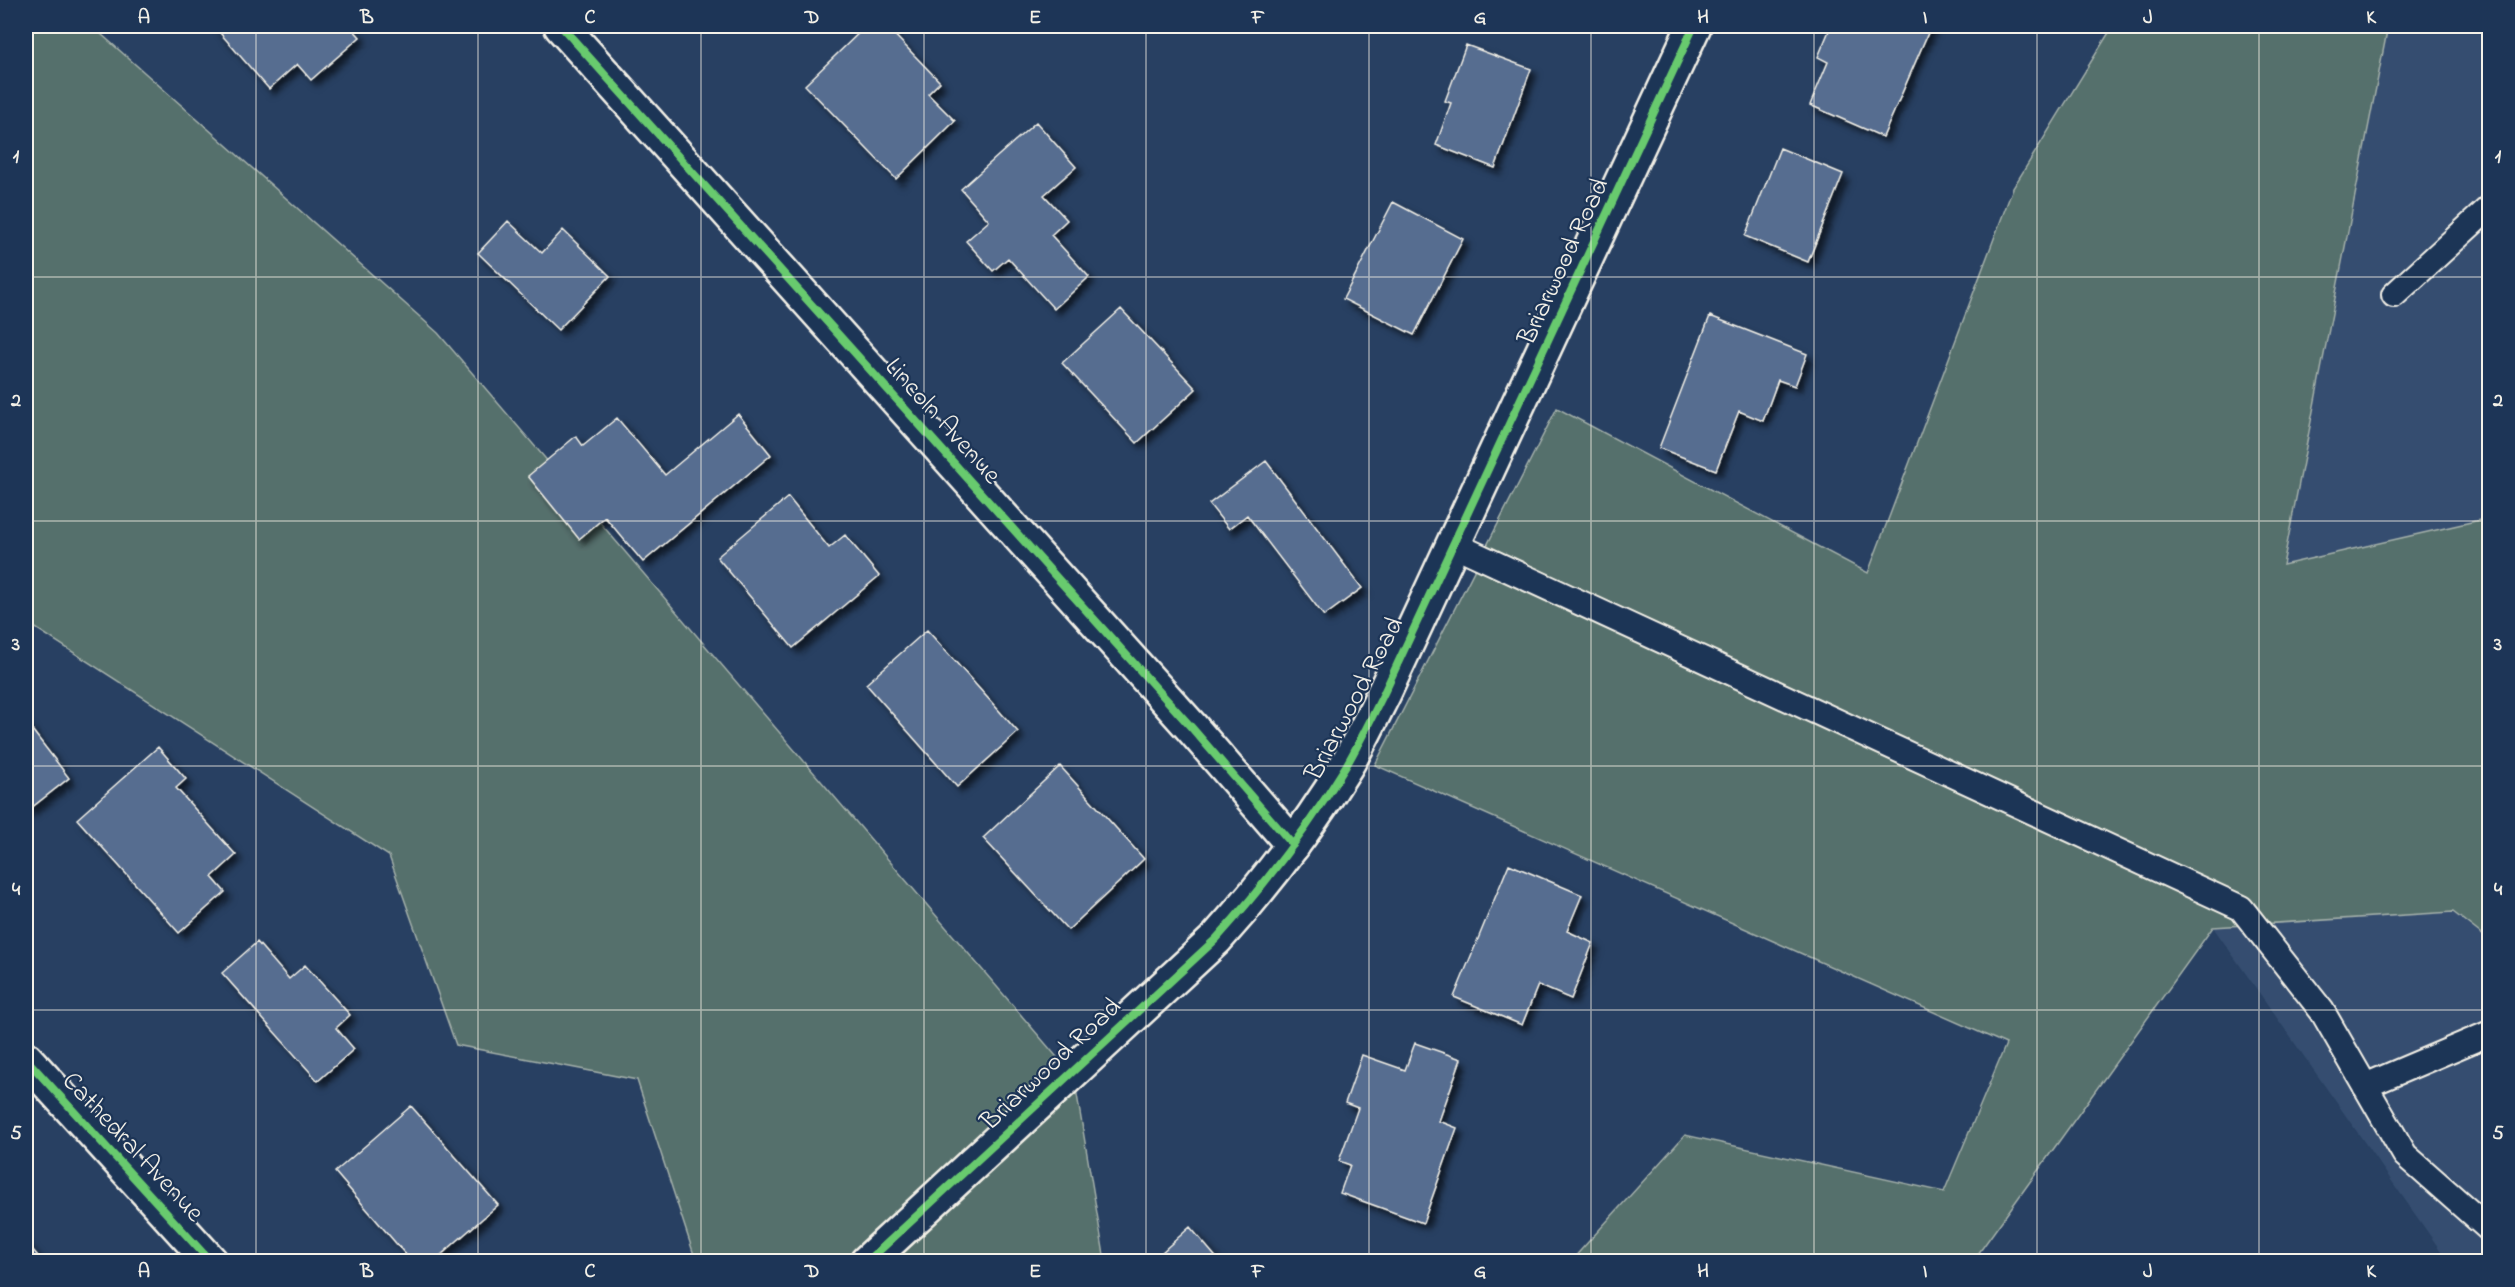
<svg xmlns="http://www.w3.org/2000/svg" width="2515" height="1287" font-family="'Indie Flower',sans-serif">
<defs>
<filter id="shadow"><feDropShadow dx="5.5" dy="5.5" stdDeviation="3" flood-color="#0009"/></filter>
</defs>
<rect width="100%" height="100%" fill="#284062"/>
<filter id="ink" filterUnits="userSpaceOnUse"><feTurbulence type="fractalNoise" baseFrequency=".0167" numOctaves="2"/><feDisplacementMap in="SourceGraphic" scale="12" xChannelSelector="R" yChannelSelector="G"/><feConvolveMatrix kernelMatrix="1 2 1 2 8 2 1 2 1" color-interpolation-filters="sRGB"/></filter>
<g filter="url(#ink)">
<path fill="#364e70" d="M2388,26H2489V518L2283,566Z
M2453,912L2489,940V1261H2448L2213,927Z"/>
<path fill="#556f6c" stroke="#a4b0aa" stroke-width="1.5" d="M26,26H92L438,333L1074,1077L1105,1261H696L637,1080L456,1045L389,856L34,627L26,613Z
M2113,26H2388L2283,565L2489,518V940L2453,912L2213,927L1973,1261H1571L1685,1135L1944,1192L2006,1044L1375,765L1557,408L1868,573L2013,188Z"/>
<path fill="#566d90" stroke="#f4f1e8" stroke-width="1.5" filter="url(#shadow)" d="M214,26H350L360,37L311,80L297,64L269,89Z
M866,26H886L940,82L928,94L955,121L896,179L805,85Z
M1831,26H1931L1883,137L1810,105L1828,62L1818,57Z
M1466,45L1531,69L1495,168L1436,145L1451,103L1445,101Z
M1036,122L1076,167L1044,195L1067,220L1051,235L1089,277L1054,309L1008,258L993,271L966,241L989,221L961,189Z
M1780,148L1843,174L1808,262L1745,236Z
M1393,202L1463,239L1414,335L1343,299Z
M508,221L542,253L563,230L610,276L558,330L478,253Z
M1121,309L1196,389L1137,443L1062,363Z
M1710,316L1807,354L1795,386L1778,380L1763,421L1739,411L1716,470L1659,448Z
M738,414L771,455L643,562L605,517L579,539L528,476L576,436L583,446L617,418L665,475Z
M1266,461L1362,588L1324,616L1247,515L1229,529L1209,504Z
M788,497L829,548L845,535L879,576L793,648L717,557Z
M927,630L1018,732L957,787L866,684Z
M26,722L69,778L26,812Z
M158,747L186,779L176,788L236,855L212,877L225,892L179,933L77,819Z
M1060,766L1144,859L1068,930L983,838Z
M1509,864L1582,895L1567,931L1593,943L1571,999L1538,985L1522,1025L1454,997Z
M257,942L289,979L305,965L350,1015L336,1028L354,1049L318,1081L222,973Z
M1415,1043L1461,1059L1439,1121L1457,1128L1423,1223L1340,1193L1350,1165L1339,1161L1358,1108L1345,1103L1362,1055L1405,1070Z
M411,1106L498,1205L433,1262H412L335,1172Z
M1190,1227L1220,1262H1151Z
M26,1242L43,1262H26Z"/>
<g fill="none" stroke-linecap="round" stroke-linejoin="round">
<g stroke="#f4f1e8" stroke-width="28">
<path id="lane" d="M2394,295L2490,207
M1453,544L2241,908L2322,1011L2405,1155L2490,1230
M2365,1086L2490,1033"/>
</g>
<g stroke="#f4f1e8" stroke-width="38">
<path id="street" d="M561,26L1192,728L1293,845"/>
</g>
<g stroke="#f4f1e8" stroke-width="38">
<path id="secondary" d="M26,1059L211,1262
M867,1262L1216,939C1264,886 1308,828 1346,766C1360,742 1372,717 1384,693L1694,26"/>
</g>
<use href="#lane" stroke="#1d3557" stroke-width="24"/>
<use href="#street" stroke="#1d3557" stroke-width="33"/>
<use href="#secondary" stroke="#1d3557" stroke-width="33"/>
<g stroke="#1d3557" stroke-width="11">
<path id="cycleway" d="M561,26L1192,728L1293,845
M26,1059L211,1262
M867,1262L1216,939C1264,886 1308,828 1346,766C1360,742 1372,717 1384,693L1694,26"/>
</g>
<use href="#cycleway" stroke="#67ca6e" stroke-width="8"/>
</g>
</g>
<path fill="none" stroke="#f4f1e8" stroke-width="1.5" stroke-opacity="0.55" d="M256,26V1262M478,26V1262M701,26V1262M924,26V1262M1146,26V1262M1369,26V1262M1591,26V1262M1814,26V1262M2037,26V1262M2259,26V1262M26,277H2490M26,521H2490M26,766H2490M26,1010H2490"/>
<g text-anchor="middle" stroke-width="4.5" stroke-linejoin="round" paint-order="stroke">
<g font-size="27" fill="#f4f1e8" stroke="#1d3557">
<text transform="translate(1562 261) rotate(-65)" y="9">Briarwood Road</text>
<text transform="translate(944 420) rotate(48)" y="9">Lincoln Avenue</text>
<text transform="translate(1353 698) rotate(-62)" y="9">Briarwood Road</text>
<text transform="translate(1050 1063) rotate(-43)" y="9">Briarwood Road</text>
<text transform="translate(134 1146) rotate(47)" y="9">Cathedral Avenue</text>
</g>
</g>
<rect width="2515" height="1287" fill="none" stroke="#1d3557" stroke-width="66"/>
<rect x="33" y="33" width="2449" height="1221" fill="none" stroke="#f4f1e8" stroke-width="2"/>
<g font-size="20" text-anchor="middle" font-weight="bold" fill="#f4f1e8">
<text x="144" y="23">A</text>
<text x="367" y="23">B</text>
<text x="590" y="23">C</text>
<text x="812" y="23">D</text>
<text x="1035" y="23">E</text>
<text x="1258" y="23">F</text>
<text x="1480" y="23">G</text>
<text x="1703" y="23">H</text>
<text x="1925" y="23">I</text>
<text x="2148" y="23">J</text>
<text x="2371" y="23">K</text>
<text x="16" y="162">1</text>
<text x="2498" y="162">1</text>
<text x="16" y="406">2</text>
<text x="2498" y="406">2</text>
<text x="16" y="650">3</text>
<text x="2498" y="650">3</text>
<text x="16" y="895">4</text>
<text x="2498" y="895">4</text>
<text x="16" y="1139">5</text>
<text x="2498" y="1139">5</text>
<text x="144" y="1277">A</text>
<text x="367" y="1277">B</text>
<text x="590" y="1277">C</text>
<text x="812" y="1277">D</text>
<text x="1035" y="1277">E</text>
<text x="1258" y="1277">F</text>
<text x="1480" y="1277">G</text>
<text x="1703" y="1277">H</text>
<text x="1925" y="1277">I</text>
<text x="2148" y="1277">J</text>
<text x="2371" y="1277">K</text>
</g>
</svg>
